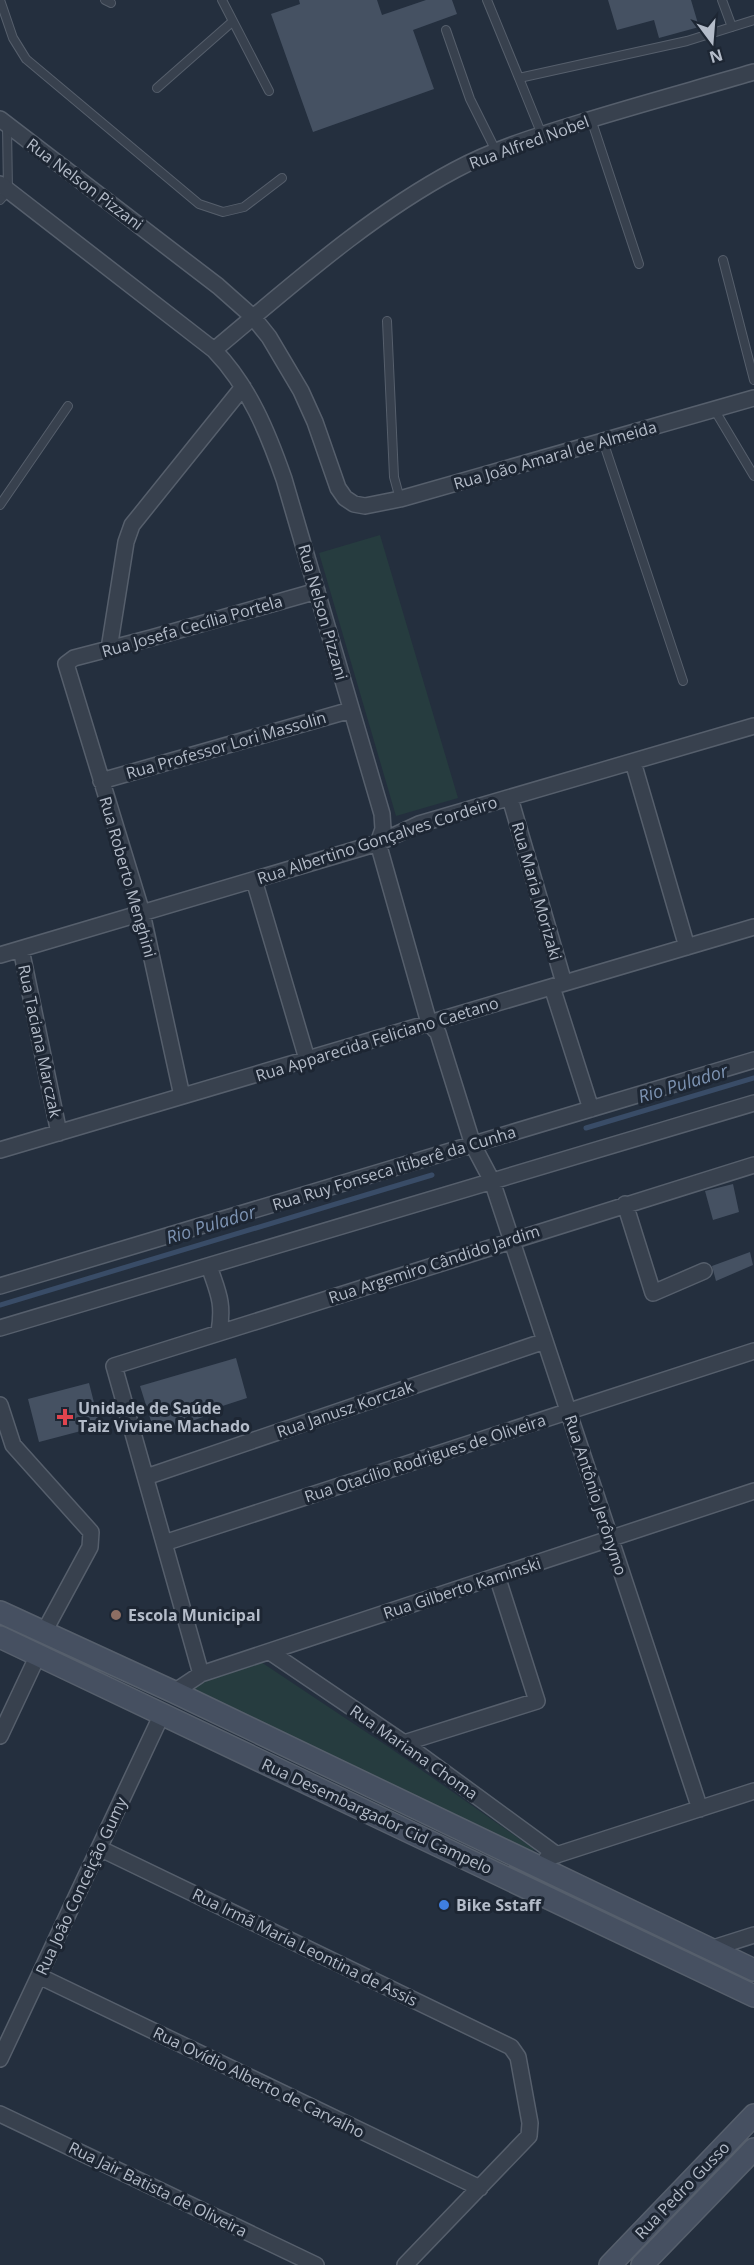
<svg xmlns="http://www.w3.org/2000/svg" width="754" height="2265" font-family="'Open Sans',sans-serif">
<rect width="100%" height="100%" fill="#242f3e"/>
<path fill="#263c3f" d="M380,535L458,798L396,816L319,553Z
M261,1662L390,1748L534,1849L532,1854L188,1686Z"/>
<g fill="none" stroke-linecap="round" stroke-linejoin="round">
<path stroke="#394c67" stroke-width="5" d="M586,1128L754,1078
M0,1305L432,1175"/>
</g>
<path fill="#455162" d="M299,0H377L382,15L426,0H452L457,14L413,30L434,89L313,132L271,14L300,4Z
M608,0H691L699,27L659,38L654,20L617,30Z
M733,1184L739,1212L713,1220L705,1191Z
M750,1252L753,1265L716,1281L712,1266Z
M236,1358L247,1398L201,1413L203,1417L155,1434L140,1386Z
M89,1383L100,1426L39,1442L28,1399Z"/>
<g fill="none" stroke-linecap="round" stroke-linejoin="round">
<g stroke="#565f6c" stroke-width="10">
<path id="service" d="M0,0L13,38L26,59L199,204L223,212L244,207L282,178
M105,0L111,3
M222,0L269,91
M487,0L519,78
M722,0L732,27
M446,30L470,99L496,151
M157,88L232,22
M591,119L639,264
M542,135L519,78L687,41L754,20
M0,200L8,191L7,126
M723,260L754,380
M387,321L394,477L400,499
M714,409L754,476
M603,441L683,681
M0,505L68,406"/>
</g>
<g stroke="#565f6c" stroke-width="18">
<path id="minor" d="M0,119L218,286L253,317L269,337L301,391L315,422L338,488L345,498L354,504L365,506L400,499L754,398
M0,184L214,350C249,386 268,433 284,479L382,814L383,829L378,843L429,1023L438,1033L473,1145L492,1181L700,1809
M214,350C291,286 367,217 455,170C494,149 537,136 579,123C637,105 696,89 754,72
M109,649L126,542L132,525L243,387
M633,762L687,947
M101,781L351,710
M510,798L564,983
M254,880L307,1059
M21,949L59,1133
M0,955L378,843L419,824L754,726
M552,987L591,1109
M182,1096L142,913L66,664L74,658L151,638L317,591
M0,1150L754,927
M625,1204L653,1293L704,1271
M209,1266C218,1293 224,1302 219,1332
M0,1286L754,1060
M0,1328L754,1103
M0,1405L13,1445L91,1532L90,1547L44,1632
M146,1477L545,1341
M164,1543L754,1351
M270,1652L404,1743L557,1855
M201,1674L114,1366L754,1165
M174,1692L201,1674L754,1491
M0,1736L38,1655
M404,1743L537,1701L497,1576
M99,1848L511,2047L518,2057L530,2123L529,2136L405,2265
M547,1858L754,1791
M710,1949L754,1935
M39,1976L480,2188
M0,2059L162,1714
M0,2114L316,2265"/>
</g>
<g stroke="#565f6c" stroke-width="24">
<path id="secondary" d="M0,1612L174,1692L754,1970
M0,1637L754,1996
M610,2265L754,2115
M642,2265L754,2149"/>
</g>
<use href="#service" stroke="#38414e" stroke-width="8"/>
<use href="#minor" stroke="#38414e" stroke-width="15"/>
<use href="#secondary" stroke="#465061" stroke-width="21"/>
</g>
<path fill="#e0444e" stroke="#1d2633" stroke-width="2" d="M62 1408h6v6h6v6h-6v6h-6v-6h-6v-6h6z"/>
<circle fill="#8d6e63" stroke="#1d2633" stroke-width="2" cx="116" cy="1615" r="6"/>
<circle fill="#3f7fe0" stroke="#1d2633" stroke-width="2" cx="444" cy="1905" r="6"/>
<g text-anchor="middle" stroke-width="6" stroke-linejoin="round" paint-order="stroke">
<g font-size="16" fill="#b4bcc9" stroke="#1d2633">
<text transform="translate(529 142) rotate(-20)" y="6">Rua Alfred Nobel</text>
<text transform="translate(85 184) rotate(37)" y="6">Rua Nelson Pizzani</text>
<text transform="translate(555 455) rotate(-16)" y="6">Rua João Amaral de Almeida</text>
<text transform="translate(323 612) rotate(74)" y="6">Rua Nelson Pizzani</text>
<text transform="translate(192 626) rotate(-16)" y="6">Rua Josefa Cecília Portela</text>
<text transform="translate(226 745) rotate(-16)" y="6">Rua Professor Lori Massolin</text>
<text transform="translate(377 840) rotate(-18)" y="6">Rua Albertino Gonçalves Cordeiro</text>
<text transform="translate(128 877) rotate(74)" y="6">Rua Roberto Menghini</text>
<text transform="translate(537 891) rotate(74)" y="6">Rua Maria Morizaki</text>
<text transform="translate(377 1039) rotate(-17)" y="6">Rua Apparecida Feliciano Caetano</text>
<text transform="translate(40 1041) rotate(78)" y="6">Rua Taciana Marczak</text>
<text transform="translate(394 1168) rotate(-17)" y="6">Rua Ruy Fonseca Itiberê da Cunha</text>
<text transform="translate(434 1264) rotate(-18)" y="6">Rua Argemiro Cândido Jardim</text>
<text transform="translate(345 1409) rotate(-19)" y="6">Rua Janusz Korczak</text>
<text transform="translate(425 1458) rotate(-18)" y="6">Rua Otacílio Rodrigues de Oliveira</text>
<text transform="translate(596 1495) rotate(72)" y="6">Rua Antônio Jerônymo</text>
<text transform="translate(462 1588) rotate(-18)" y="6">Rua Gilberto Kaminski</text>
<text transform="translate(414 1752) rotate(35)" y="6">Rua Mariana Choma</text>
<text transform="translate(377 1816) rotate(25)" y="6">Rua Desembargador Cid Campelo</text>
<text transform="translate(81 1886) rotate(-65)" y="6">Rua João Conceição Gumy</text>
<text transform="translate(305 1947) rotate(26)" y="6">Rua Irmã Maria Leontina de Assis</text>
<text transform="translate(259 2082) rotate(26)" y="6">Rua Ovídio Alberto de Carvalho</text>
<text transform="translate(158 2189) rotate(26)" y="6">Rua Jair Batista de Oliveira</text>
<text transform="translate(682 2190) rotate(-46)" y="6">Rua Pedro Gusso</text>
</g>
<g font-size="16" font-weight="bold" fill="#b4bcc9" stroke="#1d2633" text-anchor="start">
<text x="78" y="1414">Unidade de Saúde<tspan x="78" dy="18">Taiz Viviane Machado</tspan></text>
<text x="128" y="1621">Escola Municipal</text>
<text x="456" y="1911">Bike Sstaff</text>
</g>
<g font-size="18" font-style="italic" fill="#7c92b1" stroke="#1d2633">
<text transform="translate(683 1084) rotate(-17)" y="6">Rio Pulador</text>
<text transform="translate(211 1225) rotate(-17)" y="6">Rio Pulador</text>
</g>
</g>
<g transform="translate(712 42) rotate(164)" stroke="#1d2633" stroke-width="4.5" paint-order="stroke">
<path d="M0-4.5L10 22L0 15L-10 22Z" fill="#b4bcc9"/>
<text y="-9" font-size="16" font-weight="bold" text-anchor="middle" fill="#b4bcc9">N</text>
</g>
</svg>
